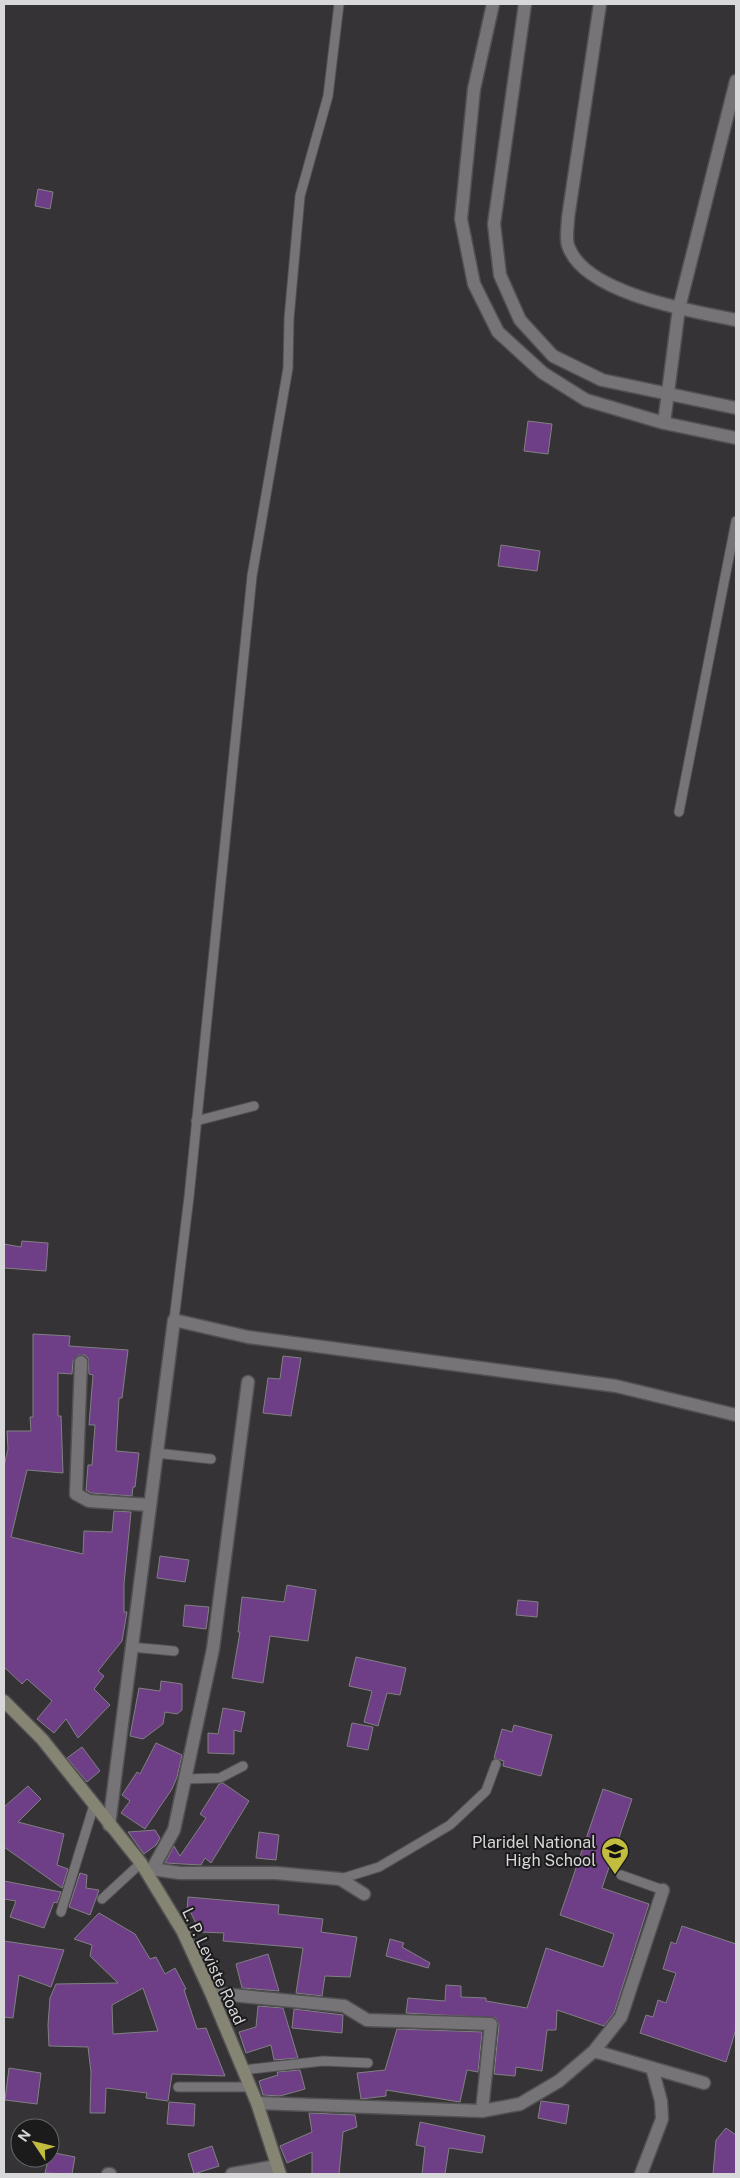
<svg xmlns="http://www.w3.org/2000/svg" width="740" height="2178" font-family="'Public Sans',sans-serif">
<rect width="100%" height="100%" fill="#353336"/>
<path fill="#6e3e87" stroke="#818082" fill-rule="evenodd" d="M38,189L53,192L50,209L35,206Z
M528,421L552,424L548,454L524,451Z
M501,545L540,551L537,571L498,566Z
M22,1241L48,1243L46,1271L4,1268V1244L21,1247Z
M33,1334L70,1336L69,1346L128,1350L122,1398H119L116,1451L139,1453L135,1487H133L132,1496L91,1493L86,1490L88,1465H92L95,1425H89L93,1375L89,1374L88,1358L85,1355H78L73,1361L72,1374L58,1373V1416H61L63,1473L27,1470L11,1537L83,1554L84,1531L112,1532L114,1511L131,1512L124,1584V1612H127L122,1641L98,1671L104,1676L94,1689L110,1705L78,1738L66,1719L54,1733L37,1719L52,1701L27,1679L22,1684L4,1667V1466L8,1449L7,1431H31L30,1417H33Z
M283,1356L301,1358L291,1416L263,1413L268,1378L280,1379Z
M160,1556L189,1560L185,1582L157,1578Z
M287,1585L316,1590L308,1641L270,1636L263,1683L232,1678L240,1632H238L242,1597L284,1602Z
M518,1600L538,1602L537,1617L516,1615Z
M185,1605L209,1607L206,1629L183,1626Z
M356,1657L406,1668L400,1695L387,1693L378,1726L364,1722L372,1691L349,1686Z
M161,1681L182,1684V1710L177,1714L165,1712L163,1724L143,1739L130,1736L139,1688L160,1691Z
M223,1708L245,1712L241,1732L234,1730V1754L208,1753V1733L218,1734Z
M352,1723L373,1727L368,1750L347,1746Z
M514,1725L552,1735L541,1776L503,1766L504,1761L494,1758L502,1729L512,1732Z
M156,1743L182,1755L177,1777L172,1789L145,1829L121,1813L130,1801L122,1795L137,1772L140,1774Z
M82,1747L100,1771L87,1782L67,1758Z
M223,1783L249,1801L211,1863L205,1858L201,1865L165,1863L174,1846L180,1856L206,1818L200,1814L219,1784Z
M28,1786L41,1799L18,1822L64,1834L57,1865L68,1869L62,1888L4,1847V1807Z
M603,1789L632,1799L602,1888L649,1904L614,2013L604,2026L557,2010L556,2030H547L542,2071L516,2067L515,2076L494,2074L499,2025L496,2018L406,2013L408,1998L445,2001L446,1985L461,1986V1997L486,1998V2001L527,2008L546,1948L603,1967L614,1934L560,1915Z
M155,1830L160,1838L156,1845L144,1854L128,1832Z
M259,1832L279,1835L276,1860L256,1858Z
M80,1873L87,1875L86,1888L99,1890L90,1915L69,1907Z
M4,1881L61,1892L57,1903L54,1902L44,1928L10,1917L16,1901L4,1899Z
M188,1897L279,1905L278,1914L323,1919L321,1932L357,1937L350,1977L325,1976L322,1996L296,1993L303,1948L223,1941L224,1933L200,1932L191,1913L187,1912Z
M99,1913L135,1934L150,1959L156,1957L165,1974L175,1968L186,1989L184,1990L197,2029L206,2028L225,2076L172,2074L168,2101L146,2098L147,2093L106,2088L105,2113H90L91,2072L88,2047L49,2046L48,2025L50,1998L56,1984L118,1983L90,1956L92,1945L74,1939ZM143,1988L158,2031L113,2034L112,2005Z
M682,1926L736,1944V2029L726,2062L640,2033L646,2015L653,2017L658,2000L666,2003L676,1973L663,1969L671,1942L676,1944Z
M390,1939L404,1943L402,1947L430,1963L428,1968L386,1956Z
M4,1941L64,1950L51,1987L19,1975L13,2018L4,2017Z
M268,1954L279,1991L242,1988L236,1964Z
M258,2006L283,2008L298,2058L274,2060L271,2045L246,2053L239,2032L256,2027Z
M294,2009L343,2015L342,2033L292,2028Z
M397,2029L482,2032L478,2072L467,2070L460,2102L386,2090V2096L361,2099L357,2073L385,2070Z
M9,2068L41,2073L37,2104L5,2100Z
M300,2070L305,2089L280,2096L263,2095L259,2081L278,2075L277,2072Z
M541,2101L569,2105L566,2124L538,2118Z
M169,2102L195,2104L194,2126L167,2124Z
M309,2113L355,2115L357,2127L343,2132L339,2174H312V2152L287,2163L280,2146L312,2132Z
M420,2122L485,2136L482,2153L449,2148L445,2174H422L425,2147L416,2145Z
M726,2128L736,2135V2174H713L716,2140Z
M212,2146L219,2166L194,2174L188,2154Z
M50,2152L75,2157L72,2174L45,2173Z"/>
<g fill="none" stroke-linecap="round" stroke-linejoin="round">
<g stroke="#515052" stroke-width="11">
<path id="service" d="M679,812L736,521
M196,1121L254,1106
M174,1320L189,1197L252,576L288,368L289,319L300,196L328,96L339,4
M156,1453L211,1459
M131,1647L174,1651
M185,1779L220,1778L243,1766
M621,1875L663,1890
M340,1879L379,1867L450,1825L486,1791L496,1764
M102,1899L141,1863
M61,1912L94,1805
M243,2070L323,2061L368,2063
M178,2087H250"/>
</g>
<g stroke="#515052" stroke-width="15">
<path id="pedestrian" d="M211,1993L344,2006L367,2020L491,2024L482,2111"/>
</g>
<g stroke="#515052" stroke-width="15">
<path id="minor" d="M493,4L474,89L461,219L474,284L498,332L543,373L586,400L664,423L736,438
M525,4L494,224L500,275L520,320L553,356L602,380L736,408
M600,4L568,218C568,227 565,240 569,248C587,294 692,311 736,320
M664,423L679,308L736,81
M81,1362L76,1494L89,1501L150,1505
M109,1825L174,1320L248,1337L616,1386L736,1415
M152,1869L180,1873H276L340,1879L364,1894
M149,1875L174,1830L213,1649L248,1382
M594,2051L704,2083
M257,2103L482,2111L520,2104L559,2081L594,2051L621,2017L663,1890
M108,2174H110
M232,2174L277,2166
M641,2174L662,2119L661,2101L652,2068"/>
</g>
<g stroke="#515052" stroke-width="15">
<path id="secondary" d="M4,1701L42,1739L141,1863L183,1932L211,1993L257,2103L280,2174"/>
</g>
<use href="#service" stroke="#767477" stroke-width="9"/>
<use href="#pedestrian" stroke="#767477" stroke-width="12"/>
<use href="#minor" stroke="#767477" stroke-width="12"/>
<use href="#secondary" stroke="#868472" stroke-width="12"/>
</g>
<defs>
<g id="school-pin" transform="scale(1.4375)"><path d="M0 17L-7.5 6A9.5 9.5 0 1 1 7.5 6Z" fill="#c2bd3f" stroke="#1c1b1c"/><path d="M0-5L7-2L0 1L-7-2ZM-4 1L0 2.5L4 1V4Q0 6-4 4Z" fill="#111"/></g>
</defs>
<g fill-rule="evenodd">
<use href="#school-pin" x="615" y="1851"/>
</g>
<g text-anchor="middle" stroke-width="4" stroke-linejoin="round" paint-order="stroke">
<g font-size="16" fill="#d8d7d9" stroke="#1c1b1c" text-anchor="end">
<text x="596" y="1848">Plaridel National<tspan x="596" dy="18">High School</tspan></text>
</g>
<g font-size="16" fill="#d8d7d9" stroke="#1c1b1c">
<text transform="translate(214 1966) rotate(65)" y="6">L. P. Leviste Road</text>
</g>
</g>
<rect width="740" height="2178" fill="none" stroke="#d8d7d9" stroke-width="10"/>
<g transform="translate(35 2143) rotate(305)"><circle r="24" fill="#1c1b1c" stroke="#676668"/>
<path d="M0-4L9 19L0 12L-9 19Z" fill="#c2bd3f"/>
<text y="-8" font-size="14" font-weight="bold" text-anchor="middle" fill="#d8d7d9">N</text>
</g>
</svg>
